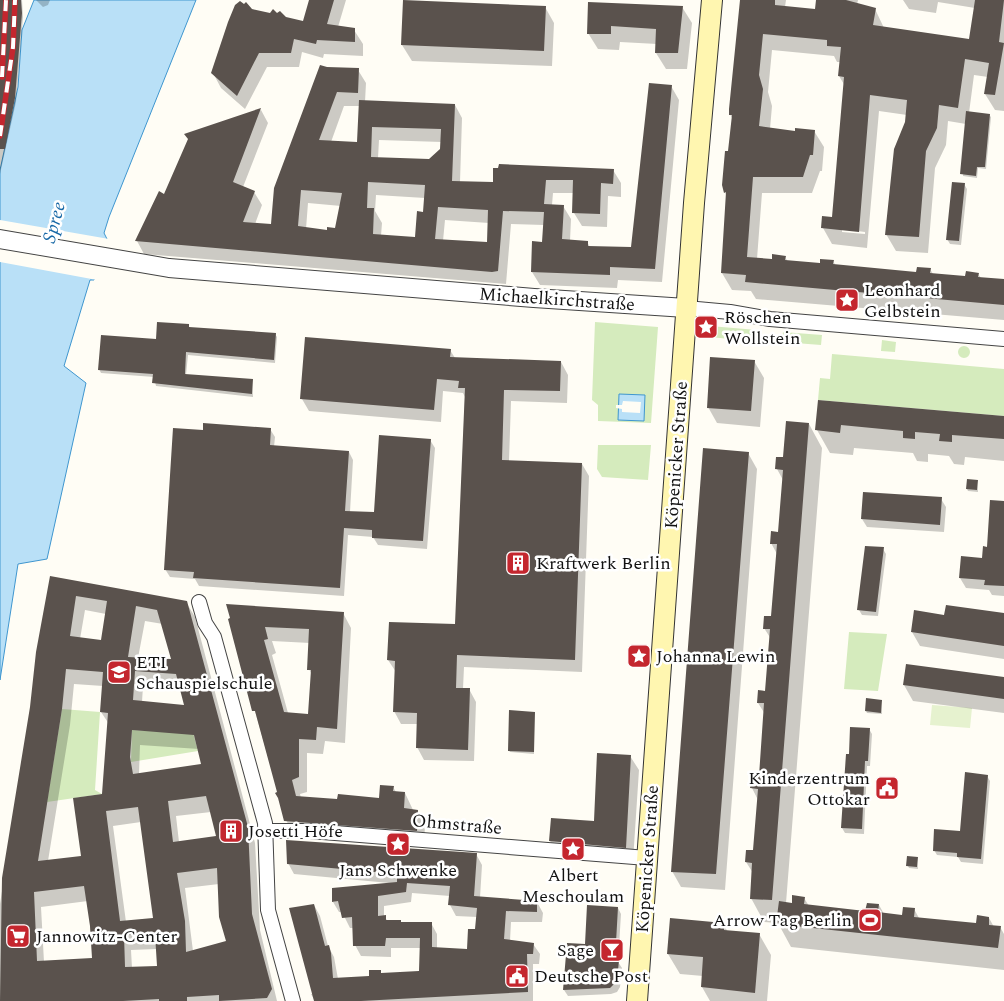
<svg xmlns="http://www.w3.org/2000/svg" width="1004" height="1001" font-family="Spectral,serif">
<rect width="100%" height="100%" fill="#fffdf5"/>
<path fill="#d5ebbd" d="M595,322L658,327L651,423L598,421V405L592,400Z
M710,326L757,330L762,335L763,342L709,337Z
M783,332L822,335L821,345L782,342Z
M882,340L896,342L895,352L881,351Z
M958 352a6 6 0 1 1 12 0a6 6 0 1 1-12 0Z
M832,354L1004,369V416L818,400L820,378L830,379Z
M598,445H651L648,480L602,477L597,469Z
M849,632L887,634L878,691L844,689Z
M62,709L100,712L95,790L102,794L47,802Z
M132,730L193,733L198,751L131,762Z"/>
<path fill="#e6f2cf" d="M932,705L972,708L970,728L930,725Z"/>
<path fill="#b9e0f7" stroke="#3f96cf" d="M34,0H196L109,217L104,233L107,239L94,280H90L64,366L86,383L47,559L18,564L0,680V170L18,87L22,30Z
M619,394L645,395L644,421L618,420Z"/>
<path fill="#fffdf5" d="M0,220L109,239L97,280L0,262Z
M623,401L641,402L640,413L622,412V409L616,408V405H622Z"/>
<path fill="#0003" fill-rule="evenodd" d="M0,0H22L23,17L16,102L0,174Z
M36,0H50L48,5L43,7Z
M311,0H346L338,27L354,30L363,44V56L324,54L323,58L302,52L299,67H267L245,109L221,88L213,73L252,10L304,23Z
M741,0H786L785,7L816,10L817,0H858L857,5L875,9L884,28L970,40L975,8L938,2L936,13L909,9L903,0H1004V111L995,110L985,94L988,77L974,75L969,113L989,115L991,117L986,169L978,168L977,178L963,176L966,124L948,121L946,145L935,168L928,253L896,251L886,234L907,115L879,111L867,248L832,244L823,228L834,218L845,86L839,76L841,62H837L834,56L772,50L768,92L772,106L770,129L796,132L814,131L824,147L822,171H820L812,193H762L757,259L773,261L785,257L788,262L821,265L833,261L836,266L918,273L930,269L933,274L966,277L978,274L981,278L1004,280V320L756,299L751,291L732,290L722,273L727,197L725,192L733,120L730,114ZM842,229L865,232V234L842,232Z
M590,4L682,7L692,23L687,69H666L656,53L657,44L620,42L619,50L598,49L588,33Z
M545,7L554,23L552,66L412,61L402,45Z
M327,68L358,70L366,83L365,102L455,105L462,118L460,182L494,184L613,170L621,183V197L608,196L607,227L582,226L574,213V193H553L552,205L563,206L571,219L570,241L587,242L590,247L632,248L671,86L679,100L662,282L618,280L617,288L540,285L532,272L544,243V225L511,224L506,284L144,254L137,241L164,196L189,139V134L261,110L268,123L243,187L254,192L262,205L255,224L272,226ZM344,106H360L358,143L331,142ZM379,140L442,142L441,149L429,161L378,158ZM376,195L425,198V213L416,238L381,236L382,223L375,211ZM308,203L341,206L336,230L328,232L306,229ZM445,220L489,223L488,243L443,241Z
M964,184L967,189L961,245L950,244L947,239Z
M188,325L190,328L275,334L277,337L275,363L188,355L186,375L252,380L253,397L156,386L154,377L101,373L99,369Z
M450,350L455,358L561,362L568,375L567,403L511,401L509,461L582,464L589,476L582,672L464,667L463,689H469L476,702L474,761L424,760L417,747L418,724H401L394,711L396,672L388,660L456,625L465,397L463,393L443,391L441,422L309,411L302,399Z
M754,361L764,378L760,427L717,423L708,407Z
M819,401L1004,418V461L965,457L964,465L954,464L949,456L928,454V462L917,461L913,453L854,448L853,455L830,453L817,430Z
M809,424L822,448L786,903L793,904L804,898L809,906L867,912L879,905L884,914L903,916L914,909L919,918L977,925L989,918L994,927H1000L1004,934V970L791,947L778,923L764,922L751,898L753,873L746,862L754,851L758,800L752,788L760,777L765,714L758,703L767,692L771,639L764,628L772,618L777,554L771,543L779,533L783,480L777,469Z
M270,429L275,437L274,447L349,452L353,460L350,512L375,514L430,440L435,448L427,549L378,545L373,537L348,535L344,596L199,586L195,579L170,577L165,569L204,432Z
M748,453L757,469L725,890L681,887L672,871Z
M977,481L978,492L968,491L967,489Z
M941,499L946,507L944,532L867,527L862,519Z
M1004,503V596L992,595L989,590L966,588L960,578L983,559Z
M883,549L886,554L878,616L862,615L859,610Z
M51,577L186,602L195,617L255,843L260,930L277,1001H0V904ZM85,610L106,614L102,642L80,639ZM145,621L163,624L173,661L138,658ZM74,684L103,686L101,712L109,724L104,795L82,857L48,861L70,725ZM143,686L181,688L186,706L142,702ZM140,745L199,749L203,766L139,774ZM211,812L217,837L179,842L176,816ZM141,822L154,919L126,922L113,826ZM219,884L227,942L193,951L185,888ZM88,901L93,959L44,962L41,907ZM157,949L159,967L132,968L131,950Z
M343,613L351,628L345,743L325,741L323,754L307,753V792L300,794L301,798L338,801L380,799L393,787L396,792L405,793L413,810L417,811L425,825L424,845L294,835L286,820L229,620ZM272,641L310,643L309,669L312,675L309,715L288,713L272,655L276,653Z
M1004,614V659L920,646L912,632L946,616Z
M1004,679V713L913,701L904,685Z
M881,701L882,714L867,713L866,711Z
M534,713V754L510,752L509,750Z
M869,729L872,734L870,766H867L864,834L845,833L842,828L850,755Z
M630,756L639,770L633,861L559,855L550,841L595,822Z
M987,776L990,781L983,864L961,862L958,857L937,855L934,850L961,833Z
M476,854L482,865L480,898L537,902L543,913L542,922H511L510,941L533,944L540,954L539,964H533V1001H315L311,994H313L314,905L320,916L328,946L334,957L338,979L420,973L421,948H391V957L361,956L355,945L354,928H350L342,912H339L333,902L389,883L294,874L288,863ZM412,893L450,896V905L456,916L477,917L476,930L468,951L437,949V934L431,923L401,924L388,921L384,917V906L411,902Z
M917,858L918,869L909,868L908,866Z
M618,908L621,914L618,962L622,968L620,987L617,992L611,994L568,996L564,990L568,944L586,945Z
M723,924L728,932L759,934L771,955L767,1001H710L702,987L703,976L680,974L668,954Z"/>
<path fill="#5a524d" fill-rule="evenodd" d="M0,0H21L22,13L15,98L5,149H0Z
M309,0H334L327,24L355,28V42L317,40L316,44L294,39L291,53H259L237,96L211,73L228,22L235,5L240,1L244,4L246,2L252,9L270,13L273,9L277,13L280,11L286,17L303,21Z
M403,0L546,6L544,51L401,45Z
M740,0H775V5L815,9L816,0H846L876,8L873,25L969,39L975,0H1004L999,42L1004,43L995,95L984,94L989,63L965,59L958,108L939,105L937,128L926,151L919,237L885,235L894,149L905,122L907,100L870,95L859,232L821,228L822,216L832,217L844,77L838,76L841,47L827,46V40L763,34L759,75L763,89L759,126L795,131V128L815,130L813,155H810L803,177H753L747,257L772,259V254L786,256L785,260L820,263V259L834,260L833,264L916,272L917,267L931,268L930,273L965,276L966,271L979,273L978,277L1004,279V305L745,282L746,275L721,273L726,192L724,193L722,185L725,151H728L732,115H729V109Z
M588,2L683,6L678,53H655L656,29L611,26V34H587Z
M320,65L327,67L359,68L358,93L337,92L319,140L357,142L359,100L455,104L452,181L493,182V168H498L499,164L614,169L613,184L601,183L600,214L572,213L573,180H546L544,204L564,205L562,239L588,241V246L631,247L649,83L672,85L655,269L610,267V275L531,272L532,241L542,242L544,212L503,211L498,271L492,272L135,241L159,191L164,194L188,139L184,134L261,108L233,182L255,191L243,222L271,224L274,188ZM372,127L441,129L440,149L429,159L371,157ZM368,182L425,185L423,212L417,211L415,237L373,234L374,208H367ZM301,190L342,193L335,228L327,227V230L298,226ZM438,207L488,210L487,242L435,239Z
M966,111L990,114L985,167H977L976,176L960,174Z
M952,182L965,183L959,241L946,240Z
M157,322L189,324V327L276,333L274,360L186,352L185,374L253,379L252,394L152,383L153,374L98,370L101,335L156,339Z
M305,337L451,349L450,357L561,361L560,391L504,390L502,460L582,463L575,660L457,655L456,688H470L468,750L416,748L417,713L393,712L395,661L387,660L389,622L455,624L465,388H458L459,381L437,379L434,410L300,399Z
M710,357L755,360L751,411L707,408Z
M818,400L1004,416V439L952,435V442L939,441L940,434L915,432V439L903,438V431L841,425L840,433L815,430Z
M786,421L809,423L772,900L750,899L752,863L745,862L746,850H753L758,789L750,788L752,775L759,776L764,703H757L758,690L765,691L770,629H763L764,616H771L777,544H770L771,531L778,532L783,470L775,469L776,457H783Z
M203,423L271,428L270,445L349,451L345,511L374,512L379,435L431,439L423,541L372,538V530L344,528L340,588L193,578L194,572L164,570L173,428L203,430Z
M703,448L749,452L716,874L671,872Z
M967,479L978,480L977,490L966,489Z
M863,492L942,497L940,525L861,519Z
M990,500L1004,501V586L984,585L985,580L959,578L961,556L982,558L983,546L987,547Z
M865,546L884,547L876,612L857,610Z
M50,576L187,601L248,827L252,914L272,989L267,998L219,1001V995L187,997V1001H159V999L123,1001H0L2,878L30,707L36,652ZM76,596L107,601L101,640L70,636ZM136,606L157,610L171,659L128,657ZM66,669L103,672L100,712L108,713L102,794L73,798L81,856L38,861L62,709ZM135,671L176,674L184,705L133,700ZM132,730L194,735L201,764L133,774L130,757ZM206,796L216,836L173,842L168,801ZM138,807L153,918L120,921L106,811ZM217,868L219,917L226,941L186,952L185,921L177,873ZM84,886L90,926L92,958L37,961L34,892ZM155,934L157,966L125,967L124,935Z
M226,604L344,612L337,729L317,727L316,740L299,739V777L292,780L296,796L337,799L338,794L379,798L380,785L394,786L393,791L405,792L404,808L418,810L417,831L284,821L278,798L275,793L277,792L255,711H252L228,619L230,618ZM265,627L309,629L307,670H311L308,714L284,712L264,640L268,639Z
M946,605L1004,613V646L911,632L914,610L944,615Z
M906,664L1004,677V699L903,685Z
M866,698L882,700L881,713L865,711Z
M509,710L535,712L534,752L508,751Z
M850,727L870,728L868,761H865L862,829L841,828L846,754H849Z
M597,753L631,755L626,848L549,841L551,818L594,821Z
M965,772L988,775L981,859L957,857V853L933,851L934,829L960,831Z
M286,840L477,853L474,896L537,901V912L506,911L504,939L534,943L533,954H527L528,992L361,1001H314L289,908L314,904L325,946L329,945L331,953L333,978L369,976V970H381V973L419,971L420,938H386L385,946H353L352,917L342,918L338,901L332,902V888L397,882V874L287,864ZM407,883L450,886L448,905L477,908L475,929H468L467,949L432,947V922H401V920H386V915L378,916V896L406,892Z
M907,856L918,857L917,867L906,866Z
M792,895L805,897L804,904L865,911L867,903L879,904L878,912L902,915L903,907L915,908L914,917L976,923L977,915L989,917V925L1001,926L998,948L776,924L779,901L792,903Z
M587,905L618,907L615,960H619L617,981L610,988L563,990L567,943L585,944Z
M670,918L724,923V930L760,933L755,993L701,987L703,957L667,954Z"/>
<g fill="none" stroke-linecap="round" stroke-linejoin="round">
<g stroke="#444" stroke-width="16">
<path id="minor" d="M686,308L730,312L770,319L1004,339
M199,602L205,623L214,637L265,823L268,910L293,1001
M265,831H310L647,858"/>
</g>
<g stroke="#444" stroke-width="20">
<path id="tertiary" d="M0,239L169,268L534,298L686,308"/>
</g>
<g stroke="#333" stroke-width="22">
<path id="secondary" d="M637,1001L694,203L712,0"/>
</g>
<use href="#minor" stroke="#fff" stroke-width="14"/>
<use href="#tertiary" stroke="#fff" stroke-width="18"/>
<use href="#secondary" stroke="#fff6b0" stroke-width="20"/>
<g stroke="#c4262e" stroke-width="5.5">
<path id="rail" d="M2,77L6,0
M0,136L13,47L15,0"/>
</g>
<use href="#rail" stroke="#fff" stroke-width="4" stroke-dasharray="11" stroke-linecap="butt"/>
</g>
<defs>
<g id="sight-square" transform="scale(1.25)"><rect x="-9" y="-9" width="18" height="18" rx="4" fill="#c4262e" stroke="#fff"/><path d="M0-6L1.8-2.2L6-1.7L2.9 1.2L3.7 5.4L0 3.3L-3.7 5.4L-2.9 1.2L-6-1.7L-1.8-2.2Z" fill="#fff"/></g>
<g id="building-square" transform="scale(1.25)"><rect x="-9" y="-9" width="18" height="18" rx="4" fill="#c4262e" stroke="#fff"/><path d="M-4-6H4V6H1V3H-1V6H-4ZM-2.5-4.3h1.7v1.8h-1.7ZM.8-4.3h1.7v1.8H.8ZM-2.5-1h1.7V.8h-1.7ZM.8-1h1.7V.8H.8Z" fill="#fff"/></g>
<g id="university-square" transform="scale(1.25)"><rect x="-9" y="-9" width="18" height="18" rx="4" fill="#c4262e" stroke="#fff"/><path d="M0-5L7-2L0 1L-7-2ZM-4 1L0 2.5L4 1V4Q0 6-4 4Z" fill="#fff"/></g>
<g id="civic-square" transform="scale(1.25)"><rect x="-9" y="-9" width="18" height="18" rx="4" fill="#c4262e" stroke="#fff"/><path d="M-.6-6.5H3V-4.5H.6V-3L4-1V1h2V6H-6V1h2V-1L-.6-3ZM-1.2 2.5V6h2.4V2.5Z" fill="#fff"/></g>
<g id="stadium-square" transform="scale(1.25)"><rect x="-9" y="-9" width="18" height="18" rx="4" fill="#c4262e" stroke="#fff"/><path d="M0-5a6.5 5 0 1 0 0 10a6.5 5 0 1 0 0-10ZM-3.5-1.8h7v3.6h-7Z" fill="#fff"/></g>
<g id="supermarket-square" transform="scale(1.25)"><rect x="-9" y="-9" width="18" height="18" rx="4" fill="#c4262e" stroke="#fff"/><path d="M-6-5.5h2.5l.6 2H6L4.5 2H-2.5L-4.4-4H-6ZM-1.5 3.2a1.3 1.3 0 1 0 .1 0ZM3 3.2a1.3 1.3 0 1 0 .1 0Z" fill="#fff"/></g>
<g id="bar-square" transform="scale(1.25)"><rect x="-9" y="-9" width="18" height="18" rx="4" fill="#c4262e" stroke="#fff"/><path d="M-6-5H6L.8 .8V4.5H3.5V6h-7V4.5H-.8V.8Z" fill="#fff"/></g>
</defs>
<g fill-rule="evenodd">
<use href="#sight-square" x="847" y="300"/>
<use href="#sight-square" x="706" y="327"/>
<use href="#building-square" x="518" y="563"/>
<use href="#sight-square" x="639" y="656"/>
<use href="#university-square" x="119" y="672"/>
<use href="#civic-square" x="887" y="788"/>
<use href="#building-square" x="231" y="831"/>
<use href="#sight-square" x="398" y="844"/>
<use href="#sight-square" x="573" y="849"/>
<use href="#stadium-square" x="870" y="920"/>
<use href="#supermarket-square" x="18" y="936"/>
<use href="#bar-square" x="612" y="950"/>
<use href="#civic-square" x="517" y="976"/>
</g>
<g text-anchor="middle" stroke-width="5" stroke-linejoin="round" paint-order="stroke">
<g font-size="18" fill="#111" stroke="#fff" text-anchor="start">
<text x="864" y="296">Leonhard<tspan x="864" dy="21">Gelbstein</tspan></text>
<text x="724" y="323">Röschen<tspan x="724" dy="21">Wollstein</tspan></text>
<text x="536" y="569">Kraftwerk Berlin</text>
<text x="656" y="662">Johanna Lewin</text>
<text x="136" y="668">ETI<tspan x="136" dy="21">Schauspielschule</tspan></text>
<text x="870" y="784" text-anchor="end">Kinderzentrum<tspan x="870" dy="21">Ottokar</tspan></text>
<text x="248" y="837">Josetti Höfe</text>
<text x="398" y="876" text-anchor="middle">Jans Schwenke</text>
<text x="573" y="881" text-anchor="middle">Albert<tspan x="573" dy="21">Meschoulam</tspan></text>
<text x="852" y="926" text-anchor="end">Arrow Tag Berlin</text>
<text x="36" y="942">Jannowitz-Center</text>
<text x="594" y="956" text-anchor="end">Sage</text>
<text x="534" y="982">Deutsche Post</text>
</g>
<g font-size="18" fill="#111" stroke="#fff">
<text transform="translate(557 299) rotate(4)" y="6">Michaelkirchstraße</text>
<text transform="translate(676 455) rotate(-86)" y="6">Köpenicker Straße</text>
<text transform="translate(457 824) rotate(5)" y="6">Ohmstraße</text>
<text transform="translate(647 859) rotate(-86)" y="6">Köpenicker Straße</text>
</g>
<g font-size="19" font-style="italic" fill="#1768a6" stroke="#fff">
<text transform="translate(53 222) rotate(-75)" y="7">Spree</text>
</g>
</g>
</svg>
